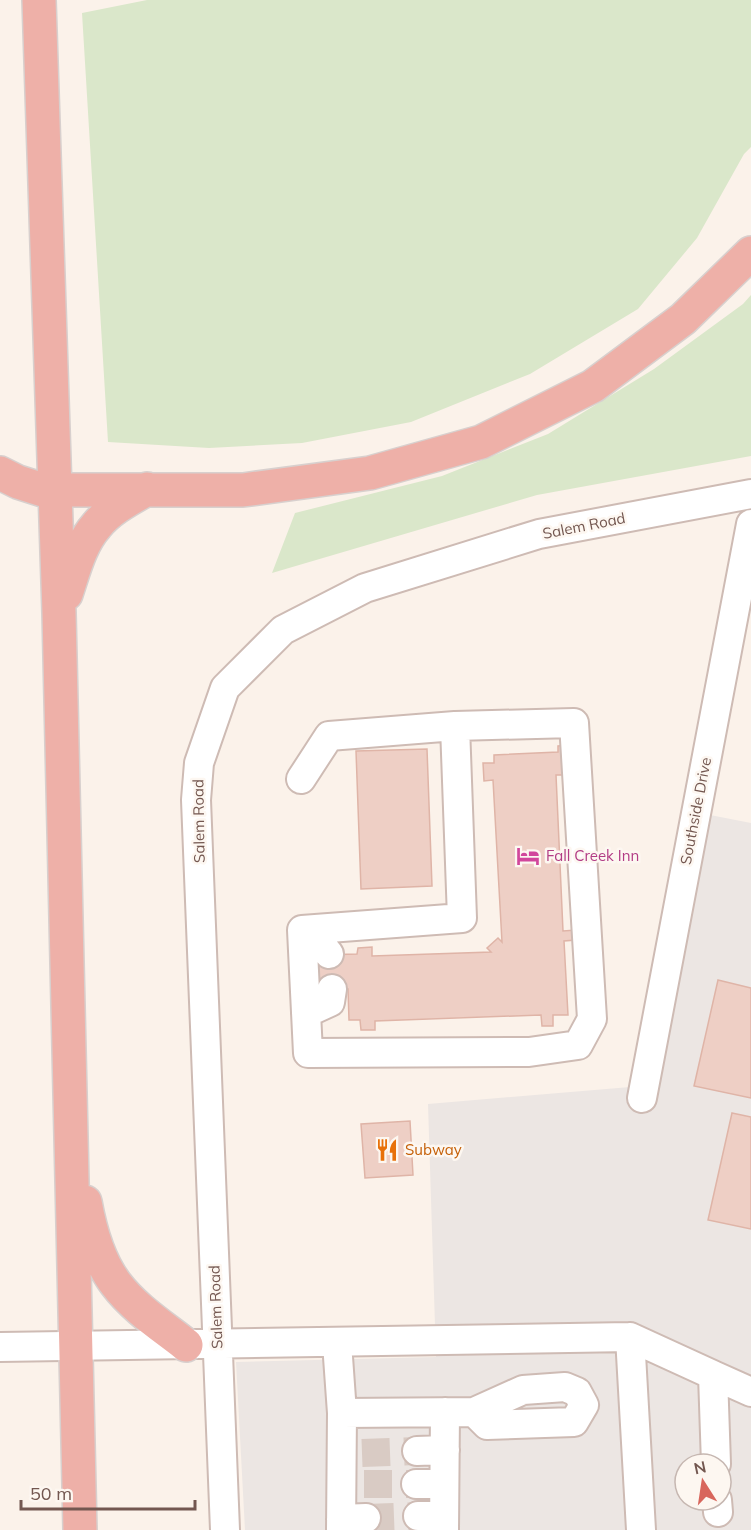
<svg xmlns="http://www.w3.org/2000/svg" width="751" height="1530" font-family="Mulish,sans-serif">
<rect width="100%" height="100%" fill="#fbf2ea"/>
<path fill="#ece6e3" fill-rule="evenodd" d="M710,815L751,823V1530H245L236,1362L436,1357L428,1104L654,1085ZM685,1464H721V1500H685Z"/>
<path fill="#dae7ca" d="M147,0H751V147L744,154L697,238L638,309L530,374L411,422L302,443L209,448L108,442L82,13Z
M751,295V456L537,495L272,573L295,513L442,476L548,434L654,369L743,304Z"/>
<path fill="#eecfc5" stroke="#dfb4a7" stroke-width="1.5" d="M571,745L572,775H556L563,931L576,930V940L564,941L568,1015H553V1026H542L541,1015L375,1021V1030H361L360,1020H349L348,989L319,990L318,955L357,954L358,948L372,947V956L491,952L487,948L498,938L502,942L493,780L484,781L483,763H494V755L558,752V746Z
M427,749L432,886L361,889L356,751Z
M718,980L751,988V1098L694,1086Z
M732,1113L751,1117V1229L708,1220Z
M410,1121L413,1175L365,1178L361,1124Z"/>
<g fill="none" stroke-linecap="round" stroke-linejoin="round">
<path stroke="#d9cbc4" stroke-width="28" stroke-dasharray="28 14" stroke-linecap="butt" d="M362,1453L417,1451
M364,1484H416
M366,1518L418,1516"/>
<g stroke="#cebbb4" stroke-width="32">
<path id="minor" d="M574,723L592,1019L578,1045L529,1052L308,1053L302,930L462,918L455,726Z
M301,779L329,736L455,726
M303,942L321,944L329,954
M306,1013L330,1002L332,989
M642,1098L751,524
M630,1337L641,1530
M337,1343L342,1413L341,1530
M0,1347L630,1337L713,1375L716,1464
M713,1375L751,1392
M342,1413L474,1412L523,1390L565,1387L577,1392L584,1405L574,1422L487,1425L474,1412
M417,1451L445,1450
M416,1484H444
M717,1500L718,1512
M418,1516H444
M341,1519L366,1518
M225,1530L196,800L199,763L225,688L283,630L365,588L539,534L751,494
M444,1530L445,1412"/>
</g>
<g stroke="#d8d0ce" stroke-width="36">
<path id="highway" d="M39,0L59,613L80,1530
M0,473L18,482L43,490H243L370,473L481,442L593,386L683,319L751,253
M66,594C74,570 80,544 97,525C110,509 130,499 147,489
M85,1202C90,1230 99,1262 116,1284C135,1309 162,1326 186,1345"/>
</g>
<use href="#minor" stroke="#fff" stroke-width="28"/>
<use href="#highway" stroke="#eeb0a8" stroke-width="33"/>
</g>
<defs>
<g id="hotel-bare" transform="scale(1.8)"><path d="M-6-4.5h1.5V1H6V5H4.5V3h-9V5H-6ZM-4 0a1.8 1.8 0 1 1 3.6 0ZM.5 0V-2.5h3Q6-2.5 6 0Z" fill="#d1479c" stroke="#fdf7f1" stroke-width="2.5" paint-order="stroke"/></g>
<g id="restaurant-bare" transform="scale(1.8)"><path d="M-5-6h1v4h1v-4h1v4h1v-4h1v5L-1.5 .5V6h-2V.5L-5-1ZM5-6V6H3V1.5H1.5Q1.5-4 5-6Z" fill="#e8710a" stroke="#fdf7f1" stroke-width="2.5" paint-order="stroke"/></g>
</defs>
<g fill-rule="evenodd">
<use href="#hotel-bare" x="528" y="856"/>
<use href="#restaurant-bare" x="387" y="1150"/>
</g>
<g text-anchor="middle" stroke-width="5" stroke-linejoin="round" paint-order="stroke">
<g font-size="15" fill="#735750" stroke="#fdf7f1">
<text transform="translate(584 526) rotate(-11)" y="5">Salem Road</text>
<text transform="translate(696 811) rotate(-79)" y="5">Southside Drive</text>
<text transform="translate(199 821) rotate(-91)" y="5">Salem Road</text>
<text transform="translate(216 1307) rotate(-92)" y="5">Salem Road</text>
</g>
<g font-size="15" fill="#b23c85" stroke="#fdf7f1" text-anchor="start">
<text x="546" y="861">Fall Creek Inn</text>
</g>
<g font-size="15" fill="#c56008" stroke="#fdf7f1" text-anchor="start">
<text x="405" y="1155">Subway</text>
</g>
</g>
<g transform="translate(703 1482) rotate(348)"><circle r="28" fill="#fdf7f1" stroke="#c6b7b1" stroke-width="1.5"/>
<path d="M0-4.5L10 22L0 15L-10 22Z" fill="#d8665c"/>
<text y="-9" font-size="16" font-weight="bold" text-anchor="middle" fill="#735750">N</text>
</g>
<path d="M21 1500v9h174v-9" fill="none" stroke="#735750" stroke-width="3"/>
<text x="30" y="1500" font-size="18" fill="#735750" stroke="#fdf7f1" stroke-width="4.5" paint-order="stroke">50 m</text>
</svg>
